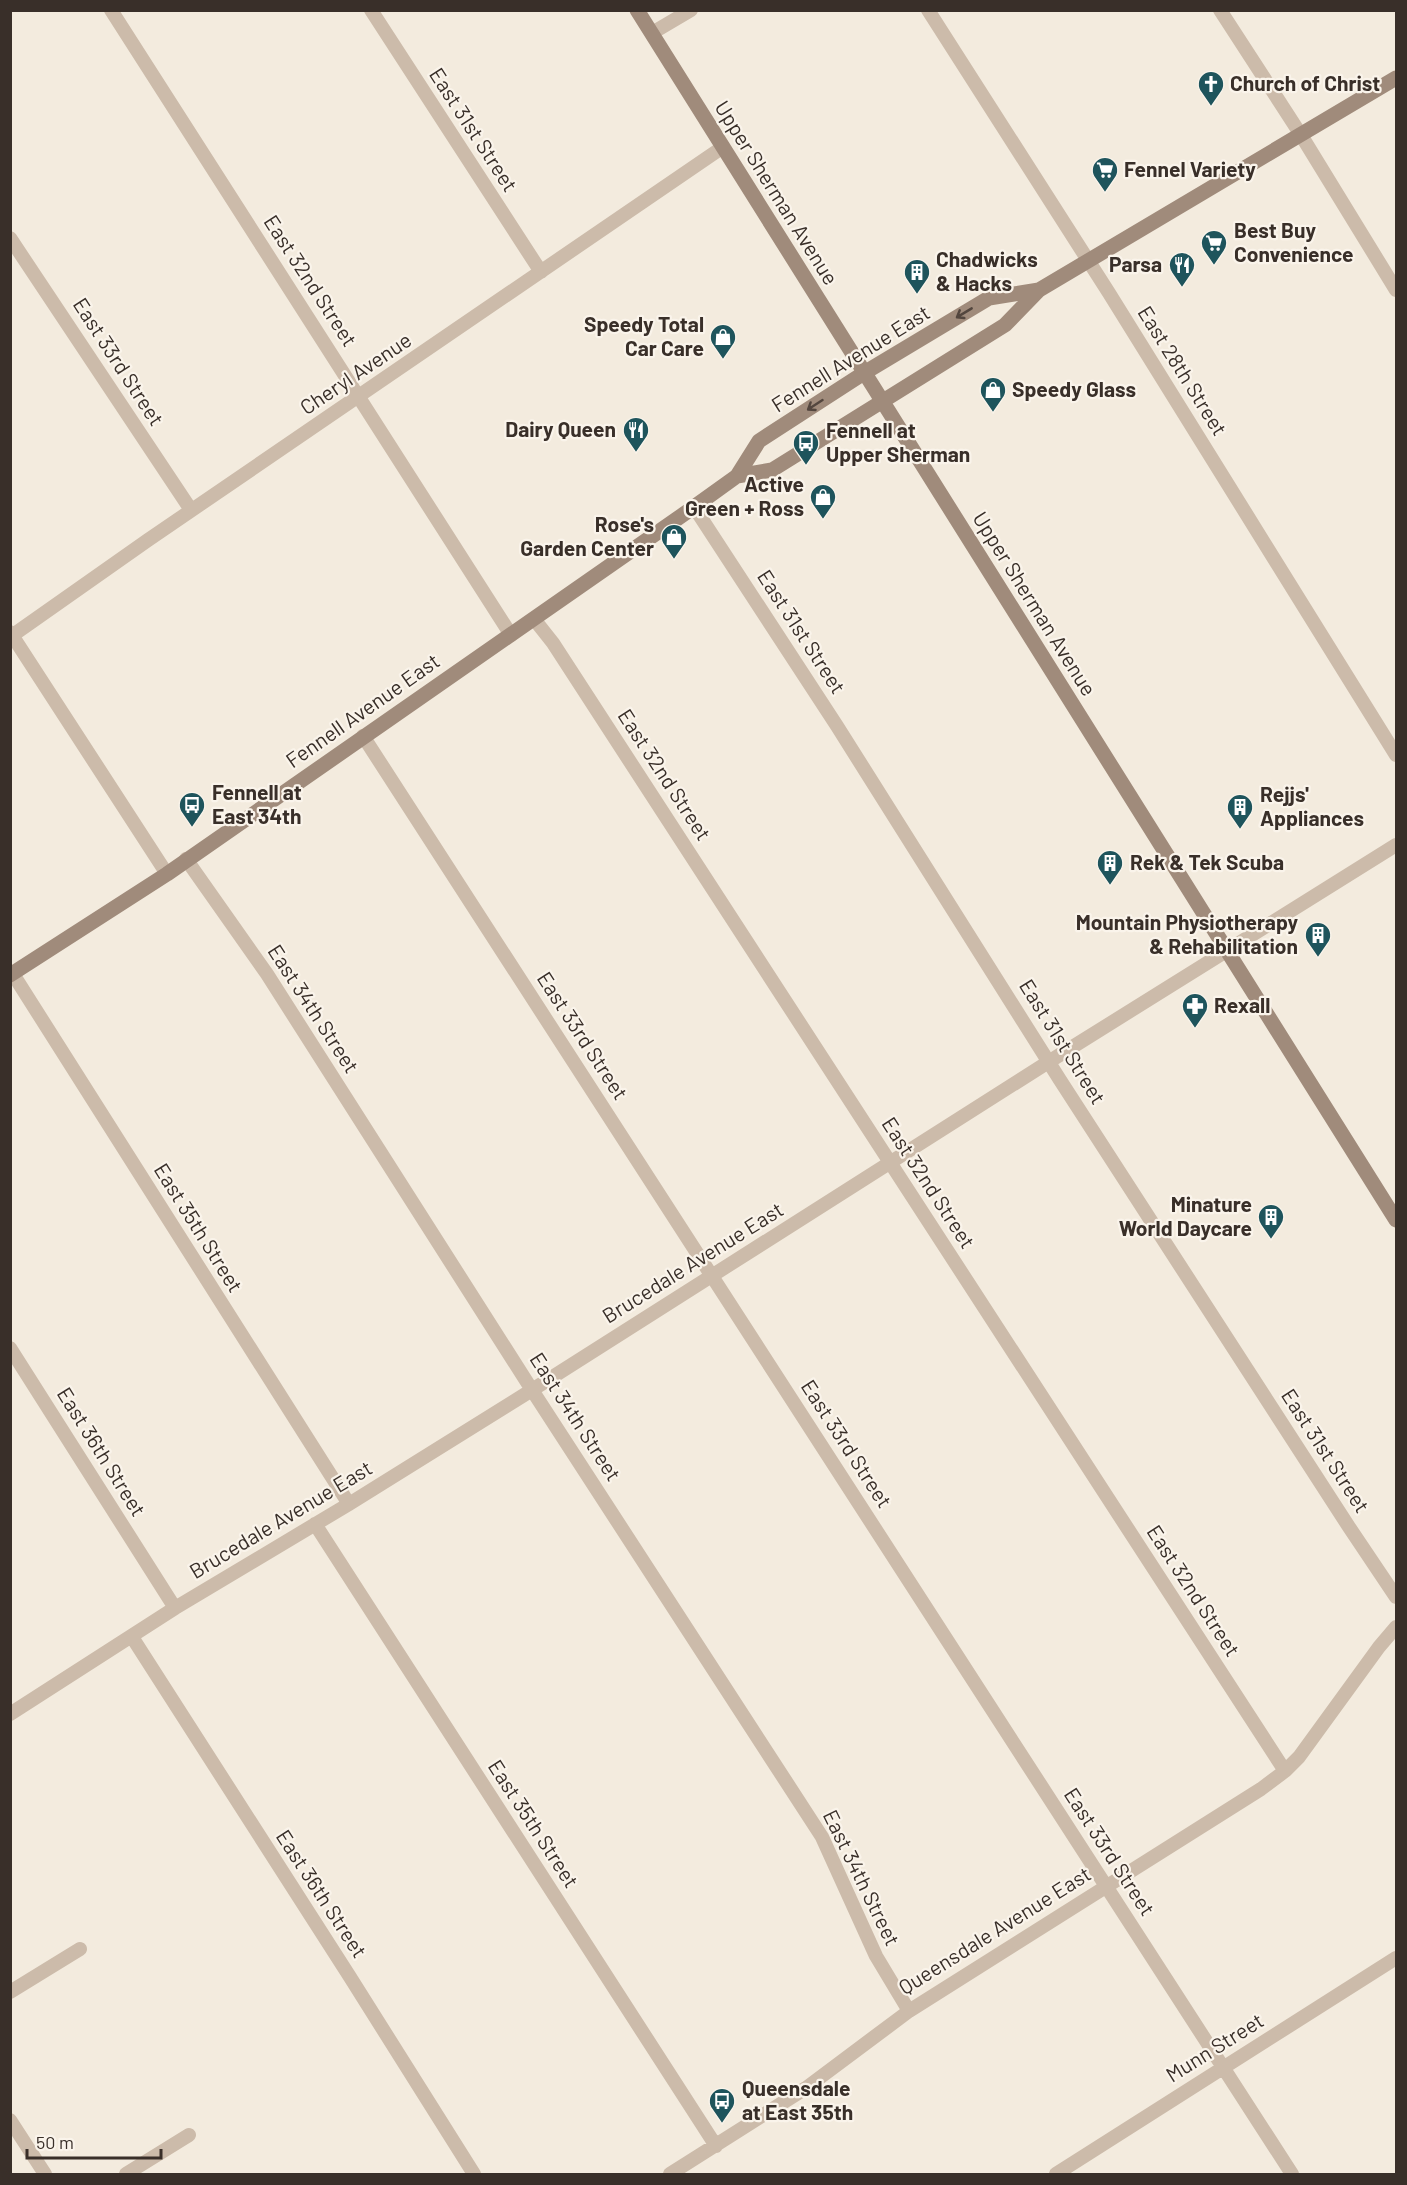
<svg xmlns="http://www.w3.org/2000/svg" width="1407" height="2185" font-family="Barlow,sans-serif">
<rect width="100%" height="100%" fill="#f3ebde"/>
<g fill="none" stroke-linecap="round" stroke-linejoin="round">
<path stroke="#cba" stroke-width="14" d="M111,10L511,635
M371,10L541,272
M928,10L1109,293L1396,755
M1220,10L1301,135L1396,290
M652,33L691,10
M10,238L191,510
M694,507L837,726L1060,1080L1349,1527L1396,1597
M534,619L553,643L1285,1771
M10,632L167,874
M13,635L148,540L723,147
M363,736L1292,2174
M186,859L267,974L532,1390L822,1837L876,1956L909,2011
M13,974L349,1504
M10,1348L175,1608
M315,1524L716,2146
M132,1637L350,1977L474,2174
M10,1714L175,1608L349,1504L532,1390L1050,1061L1396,845
M10,1992L80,1949
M10,2120L45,2174
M126,2174L189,2135
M670,2174L806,2088L909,2011L1261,1789L1285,1771L1299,1757L1379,1647L1396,1627
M1056,2174L1396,1958"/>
<path stroke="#a08b7b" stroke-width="15" d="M637,10L1396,1220
M737,476L772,470L1005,325L1039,290L1396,78
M10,975L167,874L694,507L737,476L759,441L864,373L989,298L1039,290"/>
</g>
<defs><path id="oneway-shaft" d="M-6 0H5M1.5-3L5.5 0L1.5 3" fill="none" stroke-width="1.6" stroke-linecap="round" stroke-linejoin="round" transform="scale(1.5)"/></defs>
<g stroke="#53463e">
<use href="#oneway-shaft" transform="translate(964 313) rotate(149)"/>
<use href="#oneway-shaft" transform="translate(815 405) rotate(147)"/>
</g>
<defs>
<g id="church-pin" transform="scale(1.35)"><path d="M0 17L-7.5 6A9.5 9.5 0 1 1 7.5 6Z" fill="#1e545c" stroke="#faf4eb"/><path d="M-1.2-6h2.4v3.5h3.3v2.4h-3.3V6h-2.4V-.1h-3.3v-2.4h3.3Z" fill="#fff"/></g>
<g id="supermarket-pin" transform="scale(1.35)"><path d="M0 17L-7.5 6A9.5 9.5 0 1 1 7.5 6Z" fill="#1e545c" stroke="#faf4eb"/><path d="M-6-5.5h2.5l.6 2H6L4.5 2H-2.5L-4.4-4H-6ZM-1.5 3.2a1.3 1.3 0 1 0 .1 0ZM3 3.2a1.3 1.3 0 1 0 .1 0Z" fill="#fff"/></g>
<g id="restaurant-pin" transform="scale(1.35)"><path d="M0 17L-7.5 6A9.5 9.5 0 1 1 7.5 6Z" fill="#1e545c" stroke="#faf4eb"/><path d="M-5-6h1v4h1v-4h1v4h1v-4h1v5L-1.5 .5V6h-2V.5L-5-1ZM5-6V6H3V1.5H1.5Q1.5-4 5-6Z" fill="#fff"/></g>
<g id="building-pin" transform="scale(1.35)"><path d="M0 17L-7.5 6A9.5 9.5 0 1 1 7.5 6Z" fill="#1e545c" stroke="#faf4eb"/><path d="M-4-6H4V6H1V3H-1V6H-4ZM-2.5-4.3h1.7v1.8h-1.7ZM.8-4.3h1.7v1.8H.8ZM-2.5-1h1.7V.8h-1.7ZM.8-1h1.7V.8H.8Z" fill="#fff"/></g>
<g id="shop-pin" transform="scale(1.35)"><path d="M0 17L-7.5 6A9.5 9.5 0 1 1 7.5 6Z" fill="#1e545c" stroke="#faf4eb"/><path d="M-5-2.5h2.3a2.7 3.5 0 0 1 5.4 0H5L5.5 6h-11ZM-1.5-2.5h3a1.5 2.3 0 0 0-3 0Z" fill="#fff"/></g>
<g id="bus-pin" transform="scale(1.35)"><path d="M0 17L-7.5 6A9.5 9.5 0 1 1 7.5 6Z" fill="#1e545c" stroke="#faf4eb"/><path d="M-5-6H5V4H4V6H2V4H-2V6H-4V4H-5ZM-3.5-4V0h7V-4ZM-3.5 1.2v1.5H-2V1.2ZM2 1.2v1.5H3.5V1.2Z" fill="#fff"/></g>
<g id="pharmacy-pin" transform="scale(1.35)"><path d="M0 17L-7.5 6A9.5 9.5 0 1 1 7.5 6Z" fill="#1e545c" stroke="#faf4eb"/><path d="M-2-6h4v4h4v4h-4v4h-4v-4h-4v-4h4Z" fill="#fff"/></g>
</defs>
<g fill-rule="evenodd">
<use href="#church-pin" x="1211" y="84"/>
<use href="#supermarket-pin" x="1105" y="170"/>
<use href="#supermarket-pin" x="1214" y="243"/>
<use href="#restaurant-pin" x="1182" y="265"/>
<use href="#building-pin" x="917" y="272"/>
<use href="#shop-pin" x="723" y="337"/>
<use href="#shop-pin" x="993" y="390"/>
<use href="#restaurant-pin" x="636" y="430"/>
<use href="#bus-pin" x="806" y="443"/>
<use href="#shop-pin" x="823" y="497"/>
<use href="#shop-pin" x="674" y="537"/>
<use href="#bus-pin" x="192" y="805"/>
<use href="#building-pin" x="1240" y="807"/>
<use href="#building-pin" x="1110" y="863"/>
<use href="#building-pin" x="1318" y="935"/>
<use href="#pharmacy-pin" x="1195" y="1006"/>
<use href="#building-pin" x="1271" y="1217"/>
<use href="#bus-pin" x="722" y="2101"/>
</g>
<g text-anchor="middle" stroke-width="4.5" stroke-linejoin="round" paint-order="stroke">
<g font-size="21" font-weight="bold" fill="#392f29" stroke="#faf4eb" text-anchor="start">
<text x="1230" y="91">Church of Christ</text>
<text x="1124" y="177">Fennel Variety</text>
<text x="1234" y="238">Best Buy<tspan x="1234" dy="24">Convenience</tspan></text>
<text x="936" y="267">Chadwicks<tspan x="936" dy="24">&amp; Hacks</tspan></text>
<text x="1162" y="272" text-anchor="end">Parsa</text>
<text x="704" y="332" text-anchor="end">Speedy Total<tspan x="704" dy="24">Car Care</tspan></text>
<text x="1012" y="397">Speedy Glass</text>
<text x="616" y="437" text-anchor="end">Dairy Queen</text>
<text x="826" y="438">Fennell at<tspan x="826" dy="24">Upper Sherman</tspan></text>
<text x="804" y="492" text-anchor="end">Active<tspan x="804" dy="24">Green + Ross</tspan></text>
<text x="654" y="532" text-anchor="end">Rose's<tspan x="654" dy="24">Garden Center</tspan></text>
<text x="212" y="800">Fennell at<tspan x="212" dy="24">East 34th</tspan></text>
<text x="1260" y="802">Rejjs'<tspan x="1260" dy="24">Appliances</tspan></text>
<text x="1130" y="870">Rek &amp; Tek Scuba</text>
<text x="1298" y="930" text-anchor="end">Mountain Physiotherapy<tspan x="1298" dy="24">&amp; Rehabilitation</tspan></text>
<text x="1214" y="1013">Rexall</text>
<text x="1252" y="1212" text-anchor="end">Minature<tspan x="1252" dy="24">World Daycare</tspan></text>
<text x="742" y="2096">Queensdale<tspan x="742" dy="24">at East 35th</tspan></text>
</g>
<g font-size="21" fill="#392f29" stroke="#faf4eb">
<text transform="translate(473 130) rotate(57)" y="7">East 31st Street</text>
<text transform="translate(776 193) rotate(58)" y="7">Upper Sherman Avenue</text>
<text transform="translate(310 281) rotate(57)" y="7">East 32nd Street</text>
<text transform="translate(851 359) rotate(-32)" y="7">Fennell Avenue East</text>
<text transform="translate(118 362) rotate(57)" y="7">East 33rd Street</text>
<text transform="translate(1182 371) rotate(58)" y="7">East 28th Street</text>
<text transform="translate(356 374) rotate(-34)" y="7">Cheryl Avenue</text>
<text transform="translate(1034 604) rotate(58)" y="7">Upper Sherman Avenue</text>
<text transform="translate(801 632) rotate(57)" y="7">East 31st Street</text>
<text transform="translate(363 711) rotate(-35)" y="7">Fennell Avenue East</text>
<text transform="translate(664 775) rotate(57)" y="7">East 32nd Street</text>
<text transform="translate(313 1009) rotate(57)" y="7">East 34th Street</text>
<text transform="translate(582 1036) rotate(57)" y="7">East 33rd Street</text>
<text transform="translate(1062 1042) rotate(58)" y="7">East 31st Street</text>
<text transform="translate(928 1183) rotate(57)" y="7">East 32nd Street</text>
<text transform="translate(198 1228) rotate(58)" y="7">East 35th Street</text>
<text transform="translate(693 1263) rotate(-32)" y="7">Brucedale Avenue East</text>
<text transform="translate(575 1417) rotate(57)" y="7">East 34th Street</text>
<text transform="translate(846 1444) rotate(57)" y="7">East 33rd Street</text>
<text transform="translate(1325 1451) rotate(57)" y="7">East 31st Street</text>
<text transform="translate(101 1452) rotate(58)" y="7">East 36th Street</text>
<text transform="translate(281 1520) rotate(-31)" y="7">Brucedale Avenue East</text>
<text transform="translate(1193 1591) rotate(57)" y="7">East 32nd Street</text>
<text transform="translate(533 1824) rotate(57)" y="7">East 35th Street</text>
<text transform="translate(1109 1852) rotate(57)" y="7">East 33rd Street</text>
<text transform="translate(861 1878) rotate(64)" y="7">East 34th Street</text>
<text transform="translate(321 1894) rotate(57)" y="7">East 36th Street</text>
<text transform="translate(995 1931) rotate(-32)" y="7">Queensdale Avenue East</text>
<text transform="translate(1215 2048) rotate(-32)" y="7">Munn Street</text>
</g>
</g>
<rect width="1407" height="2185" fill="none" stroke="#392f29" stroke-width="24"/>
<path d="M27 2149v9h134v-9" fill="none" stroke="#392f29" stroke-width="3"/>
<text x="36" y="2149" font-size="18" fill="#392f29" stroke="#faf4eb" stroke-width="4.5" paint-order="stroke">50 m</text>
</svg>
